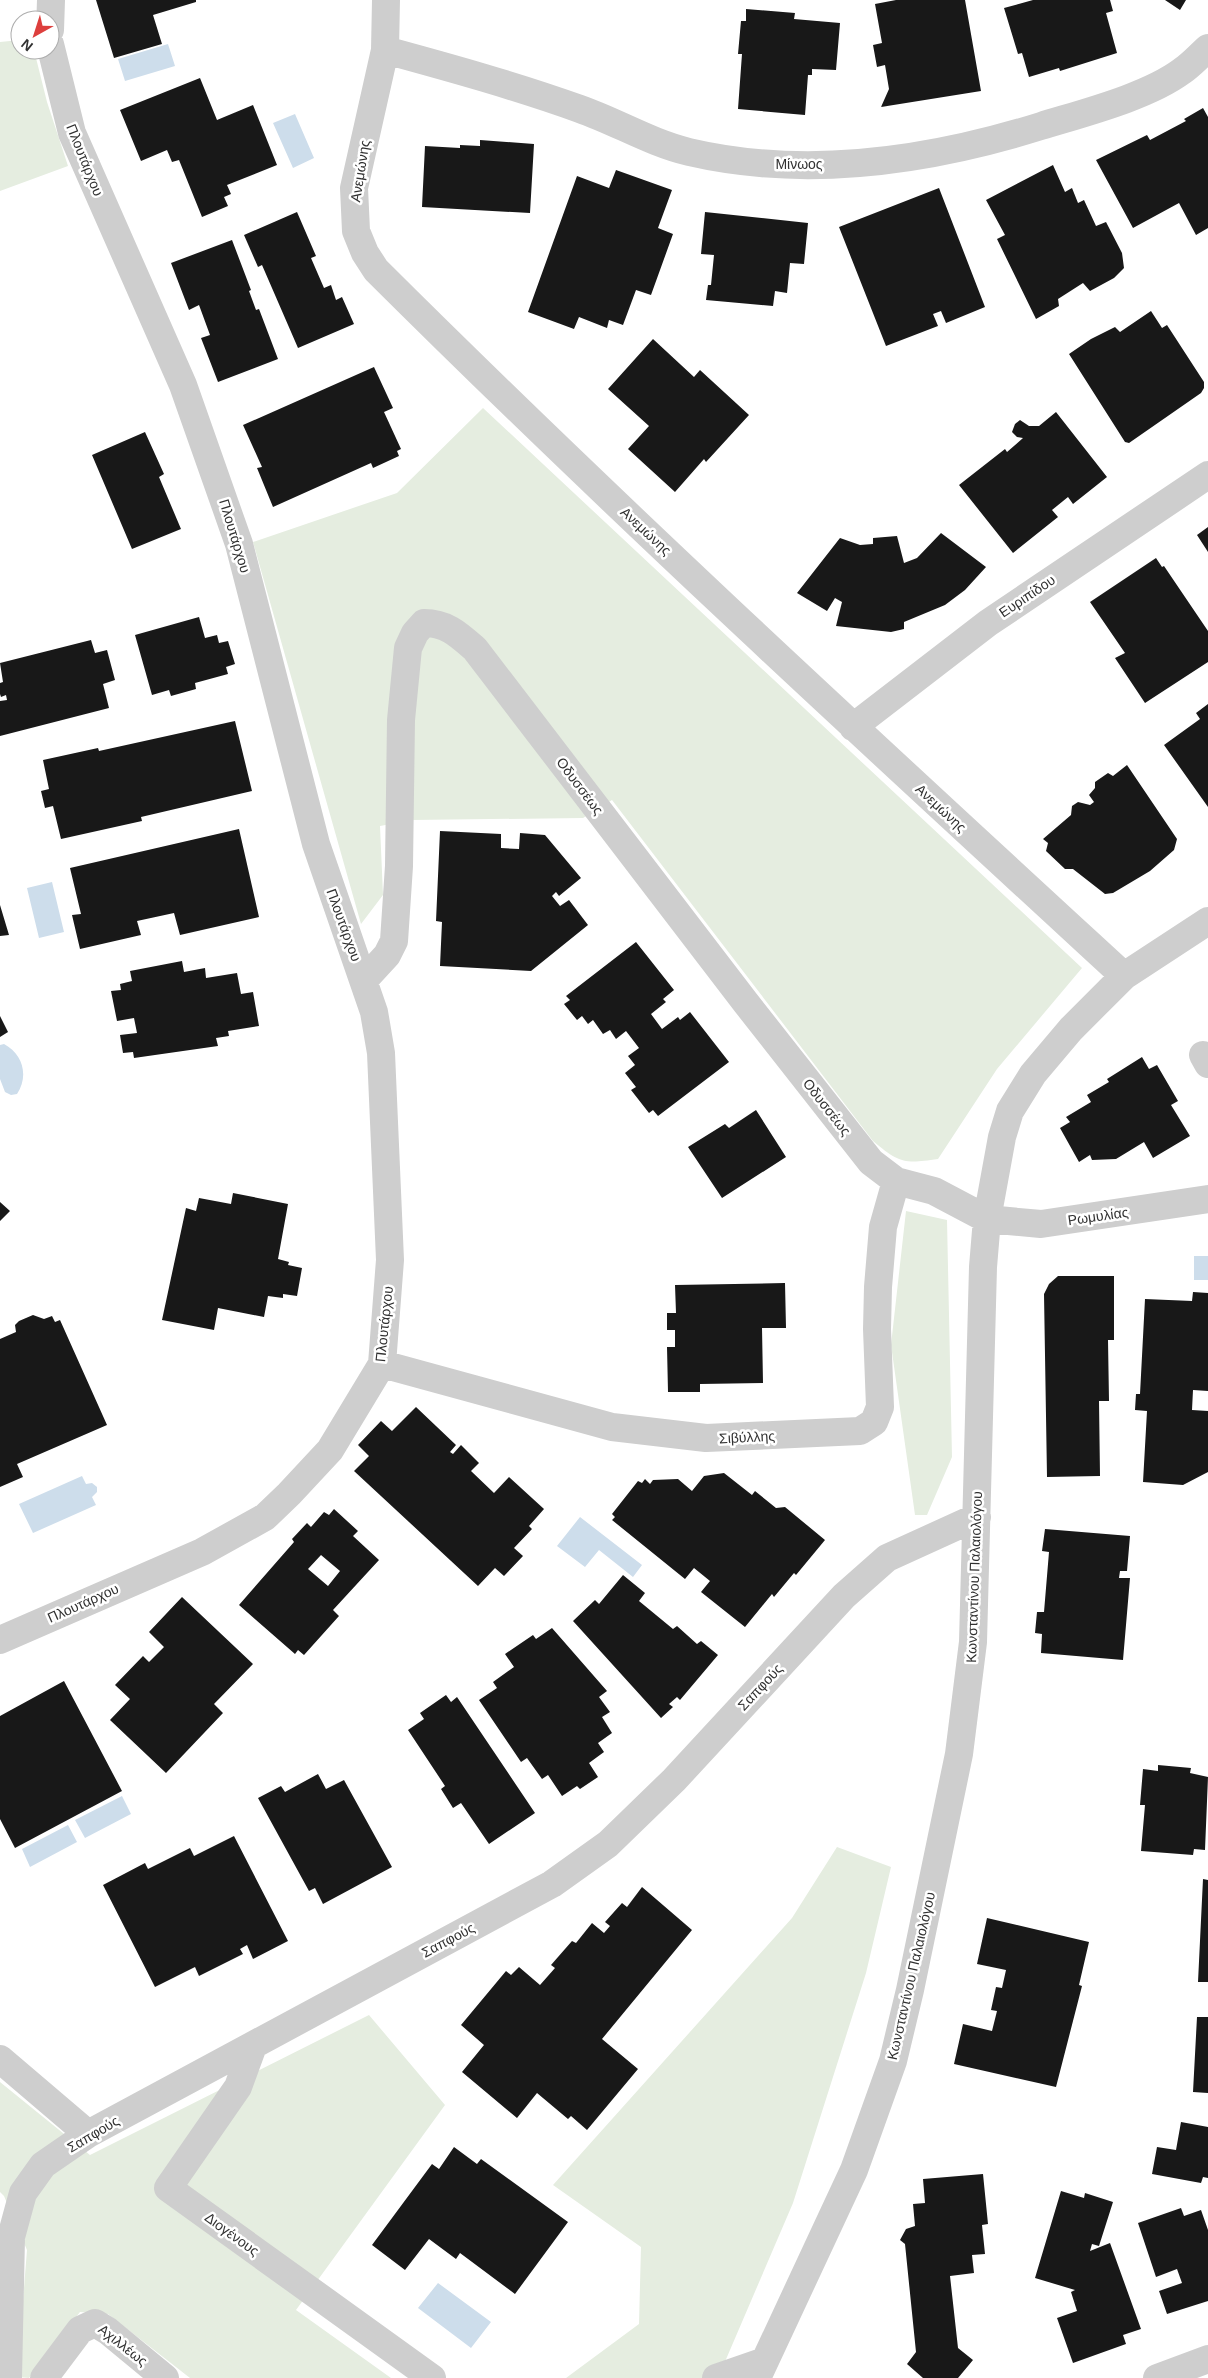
<svg xmlns="http://www.w3.org/2000/svg" width="1208" height="2378" font-family="Arial,sans-serif">
<rect width="100%" height="100%" fill="#fff"/>
<path fill="#e5ede0" d="M20,40V50H34L47,102L68,166L0,191V42Z
M483,408L1082,968L997,1069L938,1159C904,1164 899,1163 873,1141L612,800L583,818L412,820L380,826L383,895L361,924L253,542L397,493Z
M906,1211L947,1220L952,1457L927,1515H915L891,1345Z
M837,1847L891,1867L866,1973L793,2203L718,2378H566L639,2324L641,2247L553,2185L792,1918Z
M369,2015L445,2105L296,2310L391,2378H190L108,2314L80,2312L29,2378L17,2377L27,2250L4,2196L0,2192V2082L90,2155Z"/>
<path fill="#cdddeb" d="M168,44L175,66L125,81L118,59Z
M295,114L314,158L293,168L273,123Z
M52,882L64,932L39,938L27,888Z
M4,1044C23,1054 29,1076 17,1094L11,1095L5,1092L0,1079V1045Z
M1194,1256H1208V1280H1194Z
M82,1476L86,1484L92,1483L97,1487V1492L92,1497L96,1505L33,1533L19,1504Z
M580,1517L642,1565L633,1577L599,1550L585,1567L557,1546Z
M122,1796L131,1814L85,1838L75,1820Z
M68,1825L77,1842L30,1867L22,1849Z
M438,2283L491,2322L471,2348L418,2308Z"/>
<path fill="#181818" fill-rule="evenodd" d="M96,0H196V2L153,15L162,44L114,58Z
M896,0H965L981,91L881,107L889,89L885,65L877,67L873,45L882,43L875,4Z
M1033,0H1110L1113,11L1106,13L1117,53L1060,71L1059,68L1029,77L1022,53L1018,54L1004,8Z
M1165,0H1186L1180,10Z
M746,9L795,13L794,19L840,23L836,70L812,69V75H808L805,115L738,109L742,54H738L741,21H746Z
M200,78L217,120L253,105L277,165L227,185L231,194L224,197L228,206L202,217L179,160L172,162L167,150L141,161L120,110Z
M1203,108L1208,117V228L1196,235L1179,203L1133,228L1096,160L1147,135L1150,140L1186,121L1184,119Z
M480,140L534,144L530,213L422,207L425,146L460,148V145L480,146Z
M1053,165L1065,192L1072,188L1078,203L1084,200L1096,226L1106,222L1122,253L1124,268L1114,278L1090,291L1083,283L1058,299L1059,306L1036,319L997,239L1005,235L986,200Z
M616,170L672,190L658,228L673,234L651,295L636,290L623,325L609,320L607,328L579,317L574,329L528,312L577,176L609,188Z
M939,188L985,307L946,323L941,311L933,314L938,326L886,346L839,227Z
M297,212L316,256L311,258L324,288L331,285L336,300L342,297L354,324L298,348L262,265L258,267L244,235Z
M705,212L808,223L804,264L790,263L787,293L775,291L773,306L706,300L708,285H711L714,255L701,254Z
M232,240L251,290L249,291L256,310L259,309L278,359L218,382L201,338L210,335L199,305L189,310L171,263Z
M1151,311L1162,328L1167,325L1204,382V388L1201,393L1129,443L1125,442L1069,354L1091,339L1115,327L1120,332Z
M653,339L694,377L700,370L749,415L706,462L704,459L675,492L628,449L649,426L608,389Z
M374,367L393,408L384,412L401,449L397,451L399,456L373,468L371,463L273,507L257,468L262,467L243,425Z
M1056,412L1107,477L1073,504L1068,497L1052,510L1058,517L1013,553L959,485L1005,449L1007,452L1023,438L1017,437L1012,432L1015,424L1020,420L1029,426H1039Z
M145,432L164,474L159,477L181,529L132,549L92,455Z
M1208,527V552L1197,535Z
M941,533L986,567L965,590L945,605L904,622V629L891,632L836,626L842,602L835,598L827,611L797,593L840,538L860,545L873,544V538L897,536L904,563L917,558Z
M1156,558L1162,567L1164,566L1208,631V662L1145,703L1115,658L1125,653L1090,602Z
M199,617L205,638L217,635L219,643L228,641L235,664L226,667L228,674L195,683L196,689L171,696L169,690L152,695L135,635Z
M91,640L95,653L107,650L115,680L103,684L109,708L0,736V701L7,700L6,695L1,697L0,694V683L3,682L0,663Z
M1208,704V807L1164,745L1200,719L1196,713Z
M235,721L252,791L141,817L142,821L61,839L53,806L45,808L41,791L49,789L43,760L98,748L99,751Z
M1127,765L1177,839L1174,850L1150,871L1113,893L1105,894L1073,869H1065L1046,851L1048,843L1043,839L1071,815L1072,806L1078,802L1090,805L1094,802L1089,795L1095,788V782L1108,773L1113,776Z
M239,829L259,917L180,935L174,913L137,921L141,935L80,949L72,915L81,914L70,868Z
M440,831L501,834V848L519,849L520,833L545,835L581,878L559,896L556,892L552,896L560,906L569,900L588,925L531,971L440,966L442,922L436,921Z
M0,905L9,935L0,936Z
M636,942L674,990L663,999L666,1002L651,1014L662,1029L678,1017L680,1020L690,1012L729,1062L658,1116L653,1110L649,1113L631,1090L636,1087L625,1073L635,1065L628,1056L639,1048L626,1031L616,1039L610,1030L603,1034L593,1020L588,1024L582,1016L577,1020L564,1004L570,1000L566,996Z
M182,961L184,972L205,968L206,978L237,973L241,994L253,992L259,1026L228,1031L229,1036L216,1038L218,1046L134,1058L133,1052L123,1053L120,1035L137,1033L134,1018L117,1021L111,991L121,990L120,984L132,981L130,971Z
M0,1016L8,1032L0,1037Z
M1142,1057L1149,1069L1157,1065L1178,1101L1171,1105L1190,1136L1153,1158L1144,1142L1116,1159L1092,1160L1090,1155L1079,1162L1060,1128L1070,1122L1066,1117L1091,1102L1087,1095L1109,1082L1107,1079Z
M756,1110L786,1157L722,1198L688,1147L725,1124L729,1128Z
M233,1193L288,1204L278,1259L289,1262L288,1265L302,1268L297,1296L283,1294V1298L268,1296L264,1317L218,1308L214,1330L162,1320L186,1208L196,1211L199,1198L231,1204Z
M0,1202L10,1211L0,1221Z
M1058,1276H1114V1340H1108L1109,1401H1099L1100,1476L1047,1477L1044,1294L1049,1284Z
M785,1283L786,1328H762L763,1383L700,1384V1392H668L667,1347H675V1330H667V1313H676L675,1285Z
M1193,1292L1208,1293V1391L1193,1390L1192,1410L1208,1411V1472L1183,1485L1143,1482L1147,1411L1135,1410L1136,1394H1140L1145,1299L1192,1301Z
M33,1315L44,1319L52,1316L55,1322L60,1320L107,1425L17,1464L23,1477L0,1487V1339L16,1332L15,1325L19,1321Z
M416,1407L456,1445L450,1452L453,1454L461,1445L479,1463L471,1471L494,1493L509,1477L544,1509L529,1526L532,1529L514,1548L523,1556L504,1576L495,1568L478,1586L354,1471L369,1456L358,1445L381,1421L392,1431Z
M724,1473L752,1495L755,1491L776,1508L785,1507L825,1540L796,1575L794,1573L774,1597L772,1594L745,1627L701,1592L710,1581L694,1568L685,1579L612,1520L615,1517L612,1514L638,1481L642,1483L645,1479L650,1484L653,1480L678,1479L692,1491L704,1476Z
M334,1509L358,1531L353,1536L379,1560L333,1610L339,1616L304,1655L298,1650L295,1654L239,1605L294,1542L292,1539L307,1523L311,1527L324,1512L329,1515ZM321,1555L340,1571L328,1586L308,1569Z
M1045,1529L1130,1536L1127,1571H1120L1119,1578H1130L1123,1660L1041,1653L1042,1634L1035,1633L1037,1612H1044L1049,1552L1042,1551Z
M623,1575L645,1593L639,1601L673,1629L677,1626L697,1644L701,1641L718,1655L680,1700L677,1697L669,1704L673,1707L661,1718L573,1621L595,1600L599,1604Z
M182,1597L253,1664L214,1704L223,1713L166,1773L110,1720L130,1699L115,1685L143,1656L149,1662L164,1647L149,1632Z
M552,1628L607,1691L599,1697L610,1712L602,1717L612,1733L598,1743L604,1752L589,1763L598,1777L580,1789L577,1786L562,1796L548,1775L542,1779L527,1758L521,1762L479,1700L497,1688L493,1682L514,1667L505,1654L533,1635L536,1639Z
M64,1681L122,1791L15,1848L0,1819V1716Z
M446,1695L451,1702L457,1697L535,1813L489,1844L461,1803L453,1808L441,1789L445,1786L408,1730L424,1719L420,1713Z
M1158,1765L1191,1768L1190,1773L1208,1777L1205,1850L1194,1849L1193,1855L1141,1851L1145,1805H1140L1143,1769L1158,1771Z
M318,1774L326,1789L344,1780L392,1867L323,1904L315,1888L309,1891L258,1798L281,1786L285,1792Z
M234,1836L288,1941L253,1959L247,1945L240,1949L243,1954L199,1976L195,1967L155,1987L103,1885L145,1863L148,1869L190,1848L194,1856Z
M1203,1879L1208,1880V1982H1198Z
M642,1887L692,1930L602,2039L638,2069L587,2130L571,2116L568,2119L537,2093L517,2118L462,2072L484,2045L461,2025L506,1971L511,1975L519,1967L540,1985L555,1968L551,1965L572,1941L576,1943L592,1923L604,1933L610,1926L605,1922L622,1903L627,1907Z
M987,1918L1089,1942L1079,1985L1082,1986L1056,2087L954,2064L963,2024L992,2031L997,2011L991,2010L996,1987L1002,1988L1006,1970L977,1964Z
M1197,2017H1208V2093L1193,2092Z
M1181,2122L1208,2127V2178L1203,2177L1201,2183L1152,2174L1157,2147L1176,2150Z
M454,2147L477,2164L481,2159L568,2222L515,2294L460,2253L456,2259L429,2239L405,2270L372,2245L432,2164L439,2169Z
M983,2174L988,2224L982,2225L985,2254L972,2255L974,2273L950,2276L958,2348L973,2360L958,2378H923L907,2364L916,2352L905,2244L900,2240L906,2229L915,2226L913,2204L925,2203L923,2179Z
M1061,2191L1084,2198L1085,2193L1113,2202L1099,2246L1092,2244L1090,2251L1110,2243L1141,2329L1123,2335L1126,2344L1073,2363L1057,2318L1077,2311L1071,2292L1075,2290L1035,2278Z
M1181,2208L1184,2216L1201,2210L1208,2230V2301L1167,2314L1159,2291L1182,2283L1177,2269L1156,2277L1138,2223Z"/>
<g fill="none" stroke-linecap="round" stroke-linejoin="round">
<path stroke="#cecece" stroke-width="28" d="M386,0L385,50L354,188L356,231L365,253L376,270C619,512 872,744 1124,976
M50,30L51,0
M385,50C451,68 516,86 580,109C617,122 651,143 689,152C805,179 929,161 1041,126C1083,113 1147,97 1182,71C1191,65 1199,56 1208,48
M853,727L988,623L1208,475
M364,980L387,955L394,941L399,866L401,720L408,648L415,633L424,623C447,623 459,635 475,649L746,1003L871,1162L896,1181L934,1191L987,1219L1041,1224L1208,1199
M1203,1055L1208,1064
M382,1364L612,1427L706,1438L860,1431L874,1422L880,1407L877,1329L878,1287L883,1227L896,1181
M0,1640L202,1552L265,1517L289,1494L330,1450L382,1364L390,1260L381,1053L374,1012L316,844L239,544L183,385L72,133L50,44
M253,2046L238,2087L168,2188L432,2378
M0,2059L88,2134
M8,2378L11,2237L23,2193L43,2165L88,2134L552,1884L608,1844L674,1780L844,1596L887,1558L977,1517
M44,2378L80,2330L95,2323L108,2331L165,2378
M716,2378L765,2361
M757,2378L854,2170L893,2061L910,1990L959,1754L973,1642L983,1267L987,1219L1002,1137L1010,1111L1033,1074L1071,1029L1124,976L1208,921
M1157,2378L1208,2359"/>
</g>
<g text-anchor="middle" stroke-width="5" stroke-linejoin="round" paint-order="stroke">
<g font-size="14" fill="#313131" stroke="#fff">
<text transform="translate(85 160) rotate(68)" y="5">Πλουτάρχου</text>
<text x="799" y="169">Μίνωος</text>
<text transform="translate(360 171) rotate(-81)" y="5">Ανεμώνης</text>
<text transform="translate(646 531) rotate(43)" y="5">Ανεμώνης</text>
<text transform="translate(235 536) rotate(73)" y="5">Πλουτάρχου</text>
<text transform="translate(1027 596) rotate(-34)" y="5">Ευριπίδου</text>
<text transform="translate(580 786) rotate(53)" y="5">Οδυσσέως</text>
<text transform="translate(941 808) rotate(43)" y="5">Ανεμώνης</text>
<text transform="translate(344 925) rotate(70)" y="5">Πλουτάρχου</text>
<text transform="translate(827 1107) rotate(52)" y="5">Οδυσσέως</text>
<text transform="translate(1098 1216) rotate(-8)" y="5">Ρωμυλίας</text>
<text transform="translate(384 1324) rotate(-84)" y="5">Πλουτάρχου</text>
<text transform="translate(747 1437) rotate(-3)" y="5">Σιβύλλης</text>
<text transform="translate(974 1577) rotate(-88)" y="5">Κωνσταντίνου Παλαιολόγου</text>
<text transform="translate(83 1603) rotate(-24)" y="5">Πλουτάρχου</text>
<text transform="translate(760 1687) rotate(-47)" y="5">Σαπφούς</text>
<text transform="translate(448 1940) rotate(-28)" y="5">Σαπφούς</text>
<text transform="translate(911 1976) rotate(-77)" y="5">Κωνσταντίνου Παλαιολόγου</text>
<text transform="translate(93 2134) rotate(-31)" y="5">Σαπφούς</text>
<text transform="translate(232 2234) rotate(36)" y="5">Διογένους</text>
<text transform="translate(123 2345) rotate(38)" y="5">Αχιλλέως</text>
</g>
</g>
<g transform="translate(35 35) rotate(219)"><circle r="24" fill="#ffffff" stroke="#adadad"/>
<path d="M0-4L9 19L0 12L-9 19Z" fill="#dd3f3d"/>
<text y="-8" font-size="14" font-weight="bold" text-anchor="middle" fill="#313131">N</text>
</g>
</svg>
